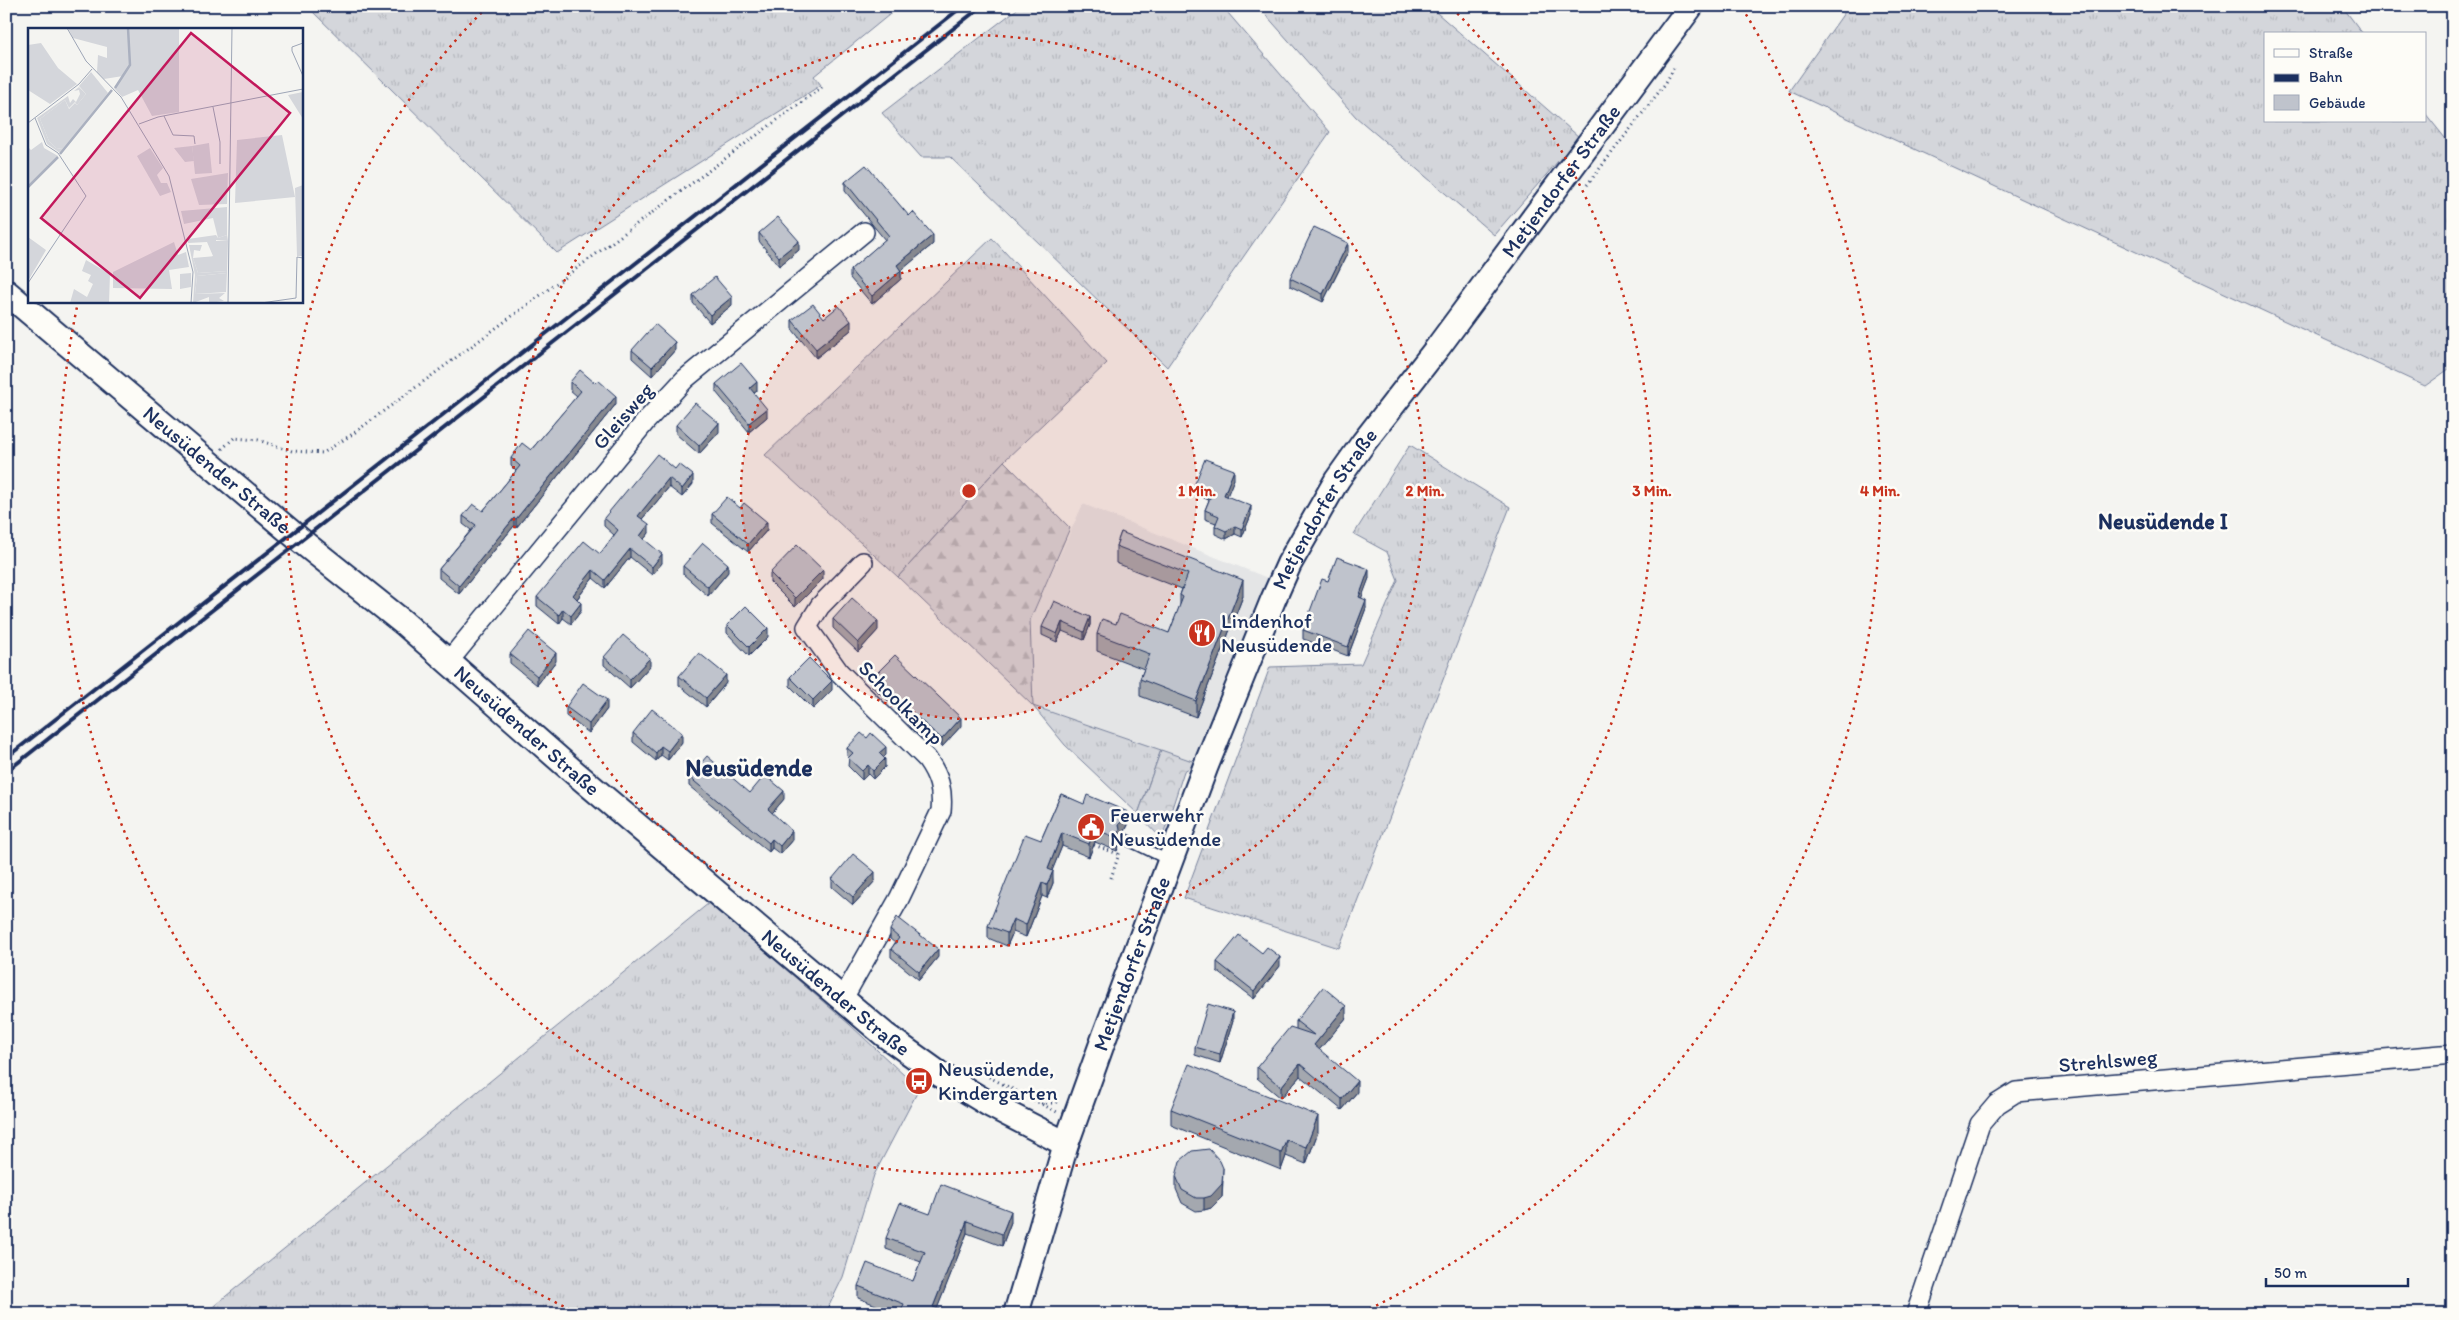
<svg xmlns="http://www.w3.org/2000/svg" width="2459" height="1320" font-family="Itim,sans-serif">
<defs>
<pattern id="grass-tufts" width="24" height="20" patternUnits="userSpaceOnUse" patternTransform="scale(1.25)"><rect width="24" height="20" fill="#d4d6db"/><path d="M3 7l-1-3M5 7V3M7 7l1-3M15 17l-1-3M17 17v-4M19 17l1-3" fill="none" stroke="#b5b8be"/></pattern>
<pattern id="forest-firs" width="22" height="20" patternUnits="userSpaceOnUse" patternTransform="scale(1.25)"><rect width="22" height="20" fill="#d4d6db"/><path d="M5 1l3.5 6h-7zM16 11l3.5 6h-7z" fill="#b5b8be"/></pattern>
<pattern id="park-crowns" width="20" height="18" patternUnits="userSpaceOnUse" patternTransform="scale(1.25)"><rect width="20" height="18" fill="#d4d6db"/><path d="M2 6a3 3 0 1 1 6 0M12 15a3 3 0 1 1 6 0" fill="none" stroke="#b5b8be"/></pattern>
</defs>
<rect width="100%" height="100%" fill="#f4f4f1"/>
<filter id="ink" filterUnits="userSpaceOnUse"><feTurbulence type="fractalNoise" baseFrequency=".02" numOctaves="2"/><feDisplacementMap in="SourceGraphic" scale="10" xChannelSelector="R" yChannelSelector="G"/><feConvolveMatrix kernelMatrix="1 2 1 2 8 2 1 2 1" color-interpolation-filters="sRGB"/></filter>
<g filter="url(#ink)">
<path fill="#e4e5e6" d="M1083,504L1270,579L1198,763L1033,706L1030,620Z"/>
<path fill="url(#grass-tufts)" stroke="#78829c" d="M307,6H900L814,76L821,85L557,253Z
M1021,6H1222L1330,132L1167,367L950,157H921L882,113Z
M1258,6H1429L1579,137L1494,235L1356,117Z
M1849,6H2342L2363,34H2265V121H2425V113L2453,148V366L2425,386L1789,91Z
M992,238L1107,363L1004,461L898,577L765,455Z
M1410,445L1510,507L1339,948L1184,898L1270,667L1361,664L1398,580L1387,552L1354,534Z
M1033,706L1161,750L1138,814L1065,745Z
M709,903L849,1024L919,1089L874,1175L843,1277L825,1314H204Z"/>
<path fill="url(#forest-firs)" stroke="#78829c" d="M1004,461L1070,528L1030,620L1033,706L898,577Z"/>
<path fill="url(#park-crowns)" stroke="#78829c" d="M1161,750L1198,763L1184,771L1162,839L1138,814Z"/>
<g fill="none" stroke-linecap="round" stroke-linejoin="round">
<g stroke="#1b2f5e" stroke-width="12">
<path id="service" d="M1125,839L1170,861"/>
</g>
<g stroke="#1b2f5e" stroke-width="22">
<path id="minor" d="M448,662L646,421L685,379L864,232
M842,1000L899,899L941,811C943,790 939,776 927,759L839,672L807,627L820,606L863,562
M1916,1314L1980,1124L1997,1104L2016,1092L2453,1054"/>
</g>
<g stroke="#1b2f5e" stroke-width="28">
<g id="tertiary">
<path id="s1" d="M6,292L300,540L404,623L575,773L885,1035L938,1073L989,1104L1066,1144"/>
<path id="s2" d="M1016,1314L1066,1144L1104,1038L1205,768L1273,600L1289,564L1337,480L1364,442L1438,347L1691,6"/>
</g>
</g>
<path stroke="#1b2f5e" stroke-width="3" stroke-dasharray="1 4" stroke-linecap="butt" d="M1587,185L1665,84L1674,68
M222,449L234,438L258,440L292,451L323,453L354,433L822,87
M1094,845L1118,854
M1111,878L1120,851
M989,1077L1057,1112
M1041,1103H1056L1058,1101"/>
<use href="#service" stroke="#fdfcf7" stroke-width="9"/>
<use href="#minor" stroke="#fdfcf7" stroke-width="19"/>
<use href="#tertiary" stroke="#fdfcf7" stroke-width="24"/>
<path stroke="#1b2f5e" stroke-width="4" d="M6,758L963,6
M6,772L982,6"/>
</g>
<path fill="#a4a8af" stroke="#1b2f5e" d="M845,182L933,244L901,270V279L872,304L850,278V270L885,240L845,191Z
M759,233L799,250L779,266L759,241Z
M1348,252L1323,302L1290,286V278Z
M693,295L732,305L710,323L693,303Z
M824,318L851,330L816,358L792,329V320Z
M632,350H675L652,376L632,358Z
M570,382L616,404L516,528L514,526L459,594L439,578V569L471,530L463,524V516L483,511L516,471L511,466V458L531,450L577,396L570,390Z
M716,384L757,391L754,393L767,417L749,432L716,392Z
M676,425L719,432L699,454L676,434Z
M675,469L693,484L682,497L669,487L642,519L649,533L644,539L662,563L652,575L630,557L605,588L593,578L577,599L581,611L571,624L563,618L559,624L537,606V597L600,554L614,535L604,526V518Z
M1234,479L1226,497L1251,515L1242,537L1235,534L1226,539L1215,534V526L1216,523L1205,519V510L1209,500L1194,494V486Z
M712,514L767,530L748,552L712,523Z
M1121,532L1243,596L1196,717L1140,696V679L1144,669L1097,651V634L1116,624L1169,633L1180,606V595L1182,589L1116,563V546Z
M683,566L728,572L708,596L683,574Z
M770,573L823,579L795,607L770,582Z
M1369,578L1361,598L1366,608L1348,656L1303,639V630L1328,581Z
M1090,617V625L1084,640L1062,631L1057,642L1042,635V627Z
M833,619L878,630L858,652L833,628Z
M727,625L768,637L749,656L727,633Z
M510,654L556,661L537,685L510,663Z
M604,657L650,666L630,688L604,665Z
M679,676L726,683L706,707L679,685Z
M790,677L832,690L813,709L790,686Z
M872,678L961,726L942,747L872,687Z
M566,707L607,709L589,733L566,716Z
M633,733L682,742L668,760L661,755L656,761L633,742Z
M847,748L886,755L883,757L885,767L873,779L868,774L862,780L848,766L849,758L847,756Z
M689,777L750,793L784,799L772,813L792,840L780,854L772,848L769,852L689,786Z
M1061,794L1128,825L1124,833L1120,836V843L1117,851L1095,842L1089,857L1062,846L1052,870L1053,883L1047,898L1042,896L1026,937L1013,932L1007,946L988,938V926L1041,840Z
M832,879L875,881L853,905L832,887Z
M890,930L938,957L919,980L891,957V949L895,943L890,939Z
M1262,953L1280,966L1254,999L1217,971V962Z
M1346,1018L1319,1050L1357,1092L1342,1110L1300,1076L1281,1098L1257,1078V1067L1296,1029V1021Z
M1233,1021L1220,1063L1195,1055V1047Z
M1171,1109L1318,1132L1306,1164L1286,1156L1281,1170L1171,1125Z
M1176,1176L1223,1181L1222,1197L1211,1208L1204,1210L1196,1211L1182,1203L1176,1189Z
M930,1214L1011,1222L1002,1246L967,1233L937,1308L951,1314H899L858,1298V1286L913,1281L921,1262L886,1249V1238Z"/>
<path fill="#86888f" stroke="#1b2f5e" d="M933,235V244L897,274V265Z
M799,241V250L779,266V257Z
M1348,243V252L1323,302V294Z
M901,271V279L872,304V296Z
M732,297V305L710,323V315Z
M851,321V330L816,358V349Z
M675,342V350L652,376V367Z
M757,382V391L750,396V388Z
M616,396V404L516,528V519Z
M767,409V417L749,432V423Z
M719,423V432L699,454V446Z
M1234,470V479L1224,504V495Z
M693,475V484L682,497V489Z
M669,478V487L638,524V516Z
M1251,506V515L1242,537V529Z
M514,518V526L459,594V586Z
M767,522V530L748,552V544Z
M649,524V533L640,544V536Z
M1235,526V534L1226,539V531Z
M630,549V557L605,588V580Z
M662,554V563L652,575V567Z
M728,564V572L708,596V587Z
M1369,569V578L1359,605V597Z
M593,570V578L573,604V595Z
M823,570V579L795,607V598Z
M1243,580V596L1196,717V701Z
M1366,600V608L1348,656V647Z
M581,603V611L571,624V616Z
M563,609V618L559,624V615Z
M1090,617V625L1084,640V632Z
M878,621V630L858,652V643Z
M1062,622V631L1057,642V634Z
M768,628V637L749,656V647Z
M556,653V661L537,685V676Z
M650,658V666L630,688V679Z
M726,675V683L706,707V698Z
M832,681V690L813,709V700Z
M607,700V709L589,733V724Z
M961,718V726L942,747V739Z
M682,733V742L668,760V751Z
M661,746V755L656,761V753Z
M886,747V755L879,762V753Z
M885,759V767L873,779V771Z
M868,765V774L862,780V771Z
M784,791V799L768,818V809Z
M1128,812V825L1124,833L1120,836V843L1117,851V838L1119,824Z
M1095,829V842L1089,857V844Z
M792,831V840L780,854V846Z
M1062,833V846L1048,881V869Z
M772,839V848L769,852V843Z
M1053,871V883L1047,898V885Z
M875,872V881L853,905V897Z
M1042,883V896L1026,937V925Z
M1013,919V932L1007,946V933Z
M938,949V957L919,980V972Z
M1280,957V966L1254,999V991Z
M1346,1006V1018L1314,1056V1045Z
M1233,1012V1021L1220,1063V1054Z
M1300,1064V1076L1281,1098V1087Z
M1357,1081V1092L1342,1110V1099Z
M1318,1116V1132L1306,1164V1147Z
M1286,1140V1156L1281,1170V1153Z
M1223,1168L1222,1197L1211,1208L1204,1210V1198Z
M1011,1211V1222L1002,1246V1234Z
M967,1221V1233L935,1314L933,1307Z"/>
<path fill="#bfc3cc" stroke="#1b2f5e" d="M866,165L909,216L913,212L933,235L897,265L901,271L872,296L850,270L889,236L845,182Z
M778,217L799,241L779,257L759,233Z
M1314,227L1348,243L1323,294L1290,278Z
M715,277L732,297L710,315L693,295Z
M813,304L824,318L839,306L851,321L816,349L792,320Z
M655,324L675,342L652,367L632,350Z
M741,363L757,382L750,388L767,409L749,423L716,384Z
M580,370L595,383L598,380L616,396L516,519L514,518L459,586L439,569L476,525L463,516L473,504L483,511L520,466L511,458L522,443L531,450L581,391L570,382Z
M695,403L719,423L699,446L676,425Z
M657,454L675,469L679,464L693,475L682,489L669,478L638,516L649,524L640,536L662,554L652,567L630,549L605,580L593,570L573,595L581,603L571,616L563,609L559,615L537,597L584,541L600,554L618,530L604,518Z
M1205,459L1234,470L1224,495L1251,506L1242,529L1235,526L1226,531L1215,526L1219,516L1205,510L1212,493L1194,486Z
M727,497L740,508L744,503L767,522L748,544L712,514Z
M1121,532L1243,580L1196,701L1140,679L1150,654L1097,634L1102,619L1116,624L1120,614L1169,633L1183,597L1180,595L1188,574L1116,546Z
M703,543L728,564L708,587L683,566Z
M797,545L823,570L795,598L770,573Z
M1337,557L1369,569L1359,597L1366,600L1348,647L1303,630L1322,579L1328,581Z
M852,598L878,621L858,643L833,619Z
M1054,601L1090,617L1084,632L1062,622L1057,634L1042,627Z
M746,606L768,628L749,647L727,625Z
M529,631L556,653L537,676L510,654Z
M623,635L650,658L630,679L604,657Z
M699,653L726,675L706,698L679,676Z
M895,655L961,718L942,739L872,678Z
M809,658L832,681L813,700L790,677Z
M583,683L607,700L589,724L566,707Z
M652,709L682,733L668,751L661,746L656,753L633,733Z
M861,733L867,738L871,733L886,747L879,753L885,759L873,771L868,765L862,771L848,758L853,753L847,748Z
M707,756L750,793L765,775L784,791L768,809L792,831L780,846L772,839L769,843L689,777Z
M1061,794L1084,804L1087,795L1128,812L1124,820L1119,824L1120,830L1117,838L1095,829L1089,844L1062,833L1048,869L1053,871L1047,885L1042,883L1026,925L1013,919L1007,933L988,926L1025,834L1041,840Z
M853,854L875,872L853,897L832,879Z
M897,917L938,949L919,972L891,949L899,938L890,930Z
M1239,935L1262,953L1267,947L1280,957L1254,991L1217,962Z
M1323,987L1346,1006L1314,1045L1357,1081L1342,1099L1300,1064L1281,1087L1257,1067L1290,1027L1314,1035L1296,1021Z
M1208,1004L1233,1012L1220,1054L1195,1047Z
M1189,1064L1318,1116L1306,1147L1286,1140L1281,1153L1171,1109Z
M1209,1149L1220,1161L1223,1168L1222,1184L1211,1196L1204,1198H1196L1182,1190L1176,1176L1180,1161L1192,1151Z
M941,1184L1011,1211L1002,1234L967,1221L933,1307L951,1314H900L904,1304L858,1286L867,1263L913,1281L925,1252L886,1238L900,1203L930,1214Z"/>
</g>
<circle cx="969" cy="491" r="228" fill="#c8321e" fill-opacity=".12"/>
<g fill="none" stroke="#c8321e" stroke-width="2.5" stroke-dasharray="2.5 5">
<circle cx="969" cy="491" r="228"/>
<circle cx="969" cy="491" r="456"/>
<path d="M1452 8A683 683 0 1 1 486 8"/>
<path d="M577 1313A911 911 0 0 1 78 302M1742 8A911 911 0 0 1 1361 1313"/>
</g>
<defs>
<g id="restaurant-disc" transform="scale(1.4375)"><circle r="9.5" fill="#c8321e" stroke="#fdfcf7"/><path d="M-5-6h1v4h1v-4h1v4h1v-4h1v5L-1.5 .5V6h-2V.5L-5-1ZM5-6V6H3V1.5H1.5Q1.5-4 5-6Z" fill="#fff"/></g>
<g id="civic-disc" transform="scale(1.4375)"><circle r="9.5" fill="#c8321e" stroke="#fdfcf7"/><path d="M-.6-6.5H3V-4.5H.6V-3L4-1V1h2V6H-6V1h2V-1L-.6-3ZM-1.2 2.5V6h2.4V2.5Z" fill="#fff"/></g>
<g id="bus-disc" transform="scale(1.4375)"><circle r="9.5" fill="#c8321e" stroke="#fdfcf7"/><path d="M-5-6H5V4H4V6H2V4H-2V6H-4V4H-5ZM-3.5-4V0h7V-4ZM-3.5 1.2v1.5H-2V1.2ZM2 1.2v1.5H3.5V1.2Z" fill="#fff"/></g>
</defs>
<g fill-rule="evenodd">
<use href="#restaurant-disc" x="1202" y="633"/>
<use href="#civic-disc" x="1091" y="827"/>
<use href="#bus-disc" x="919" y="1081"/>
</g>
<g text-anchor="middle" stroke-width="5" stroke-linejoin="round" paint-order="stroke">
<g font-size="21" fill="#1b2f5e" stroke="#fdfcf7">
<text dy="7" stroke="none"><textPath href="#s2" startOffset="1269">Metjendorfer Straße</textPath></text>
<text transform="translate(623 416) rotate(-49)" y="7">Gleisweg</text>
<text dy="7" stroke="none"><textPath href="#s1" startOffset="276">Neusüdender Straße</textPath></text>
<text dy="7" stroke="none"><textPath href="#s2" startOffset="864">Metjendorfer Straße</textPath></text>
<text transform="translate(901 703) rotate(45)" y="7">Schoolkamp</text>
<text dy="7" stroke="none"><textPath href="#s1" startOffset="681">Neusüdender Straße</textPath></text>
<text dy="7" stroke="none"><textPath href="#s2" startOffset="369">Metjendorfer Straße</textPath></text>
<text dy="7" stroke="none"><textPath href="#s1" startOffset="1086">Neusüdender Straße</textPath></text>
<text transform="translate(2108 1061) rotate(-5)" y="7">Strehlsweg</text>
</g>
<g font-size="21" fill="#1b2f5e" stroke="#fdfcf7" text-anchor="start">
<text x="1221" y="628">Lindenhof<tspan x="1221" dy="24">Neusüdende</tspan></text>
<text x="1110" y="822">Feuerwehr<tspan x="1110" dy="24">Neusüdende</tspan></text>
<text x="938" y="1076">Neusüdende,<tspan x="938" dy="24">Kindergarten</tspan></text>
</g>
<g font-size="22" font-weight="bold" fill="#1b2f5e" stroke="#fdfcf7">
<text x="2163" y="529">Neusüdende I</text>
</g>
<g font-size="24" font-weight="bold" fill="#1b2f5e" stroke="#fdfcf7">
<text x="749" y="776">Neusüdende</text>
</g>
</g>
<g transform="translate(28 28)">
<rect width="275" height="275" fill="#f4f4f1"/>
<path d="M40,0H151V84L124,88L110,62L94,69L86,60L95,48L76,51L69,44L70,27L79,30V19L45,10ZM13,15L30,40L49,56L22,76L0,62V17ZM63,44L80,65L35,121L28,120L21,113L12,91L37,72L41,81L47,75L49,77L58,66L51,58ZM275,64V91L260,67ZM254,107L267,169L207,175L209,112ZM14,114L16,120L30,128L0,159V119L3,122ZM181,115L184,145L167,146L164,118ZM122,120L135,140L129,147L133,155H139L143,164L132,168L109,128ZM200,145L199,176L171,177L163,151ZM275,157V228H269L267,160ZM199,179V207L190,210L185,190L156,196L153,183ZM0,209L18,222L0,253ZM188,213H200L199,243L170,245L165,230L188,228ZM146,214L150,227L158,224L161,239L141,242L144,261L85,260V244ZM58,232L82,246L81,275H42L46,261L59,269L65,256L60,253L63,247L54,243ZM199,245L198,264L167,266L169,248Z" fill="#d4d6db"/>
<path d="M51,59L58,66L49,77L47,74L41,80L37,72L12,91L21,113L28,120L35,121L32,125L19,116L9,90L40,68L42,75L45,71L48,74L52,66L51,62L46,63ZM164,118L166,133L157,134L146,120ZM188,207L190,210L199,207L200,213L188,212V231L185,233L181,231L185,228L179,214L160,215V211ZM161,217H174L172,223L166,222L165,230L170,245L199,243V245L169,248L167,266L197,265L191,270L196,273L181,275V269L165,275L167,247ZM163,245V259L152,261V246Z" fill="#d4d6db"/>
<path fill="none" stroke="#aab0bf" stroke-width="2.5" d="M87,60L102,37L100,0M32,126L84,62M0,159L30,129"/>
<path fill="none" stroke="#9da5b6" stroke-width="1" d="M39,0L58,33L93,69L141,148L165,244L163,275M275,15L264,19V23L275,48M185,79L192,114V136M136,88L145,107L166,108L167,116M0,95L51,56L64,41M111,96L130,89L275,61M0,255L58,168L30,125L18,117L7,90M200,275L204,0M233,275L268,270L269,229L275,230"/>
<path fill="#c2185b" fill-opacity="0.15" stroke="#c2185b" stroke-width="2.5" d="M163,5L262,85L112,270L13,190Z"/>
<rect width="275" height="275" fill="none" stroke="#1b2f5e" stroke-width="2.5"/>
</g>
<circle cx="969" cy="491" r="8" fill="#c8321e" stroke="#fdfcf7" stroke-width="2.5"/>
<g font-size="15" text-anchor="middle" font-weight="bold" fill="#c8321e" stroke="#fdfcf7" stroke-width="5" stroke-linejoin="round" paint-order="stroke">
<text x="1197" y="496">1 Min.</text>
<text x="1425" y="496">2 Min.</text>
<text x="1652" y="496">3 Min.</text>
<text x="1880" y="496">4 Min.</text>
</g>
<rect width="2459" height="1320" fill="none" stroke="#fdfcf7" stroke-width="25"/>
<rect x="12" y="12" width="2434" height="1295" fill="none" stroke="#1b2f5e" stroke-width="2" filter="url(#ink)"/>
<rect x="2264" y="32" width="162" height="90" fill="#fdfcf7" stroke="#a3aaba"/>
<rect x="2274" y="49" width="25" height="8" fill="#fdfcf7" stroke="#a3aaba"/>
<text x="2309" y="58" font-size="15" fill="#1b2f5e">Straße</text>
<rect x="2274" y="74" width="25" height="8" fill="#1b2f5e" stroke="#a3aaba"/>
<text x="2309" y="82" font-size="15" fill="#1b2f5e">Bahn</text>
<rect x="2274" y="95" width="25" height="15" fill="#bfc3cc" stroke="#a3aaba"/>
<text x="2309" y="108" font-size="15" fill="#1b2f5e">Gebäude</text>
<path d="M2266 1278v8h142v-8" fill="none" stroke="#1b2f5e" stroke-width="2.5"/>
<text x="2274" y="1278" font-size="15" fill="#1b2f5e" stroke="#fdfcf7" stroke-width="4" paint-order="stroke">50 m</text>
</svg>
